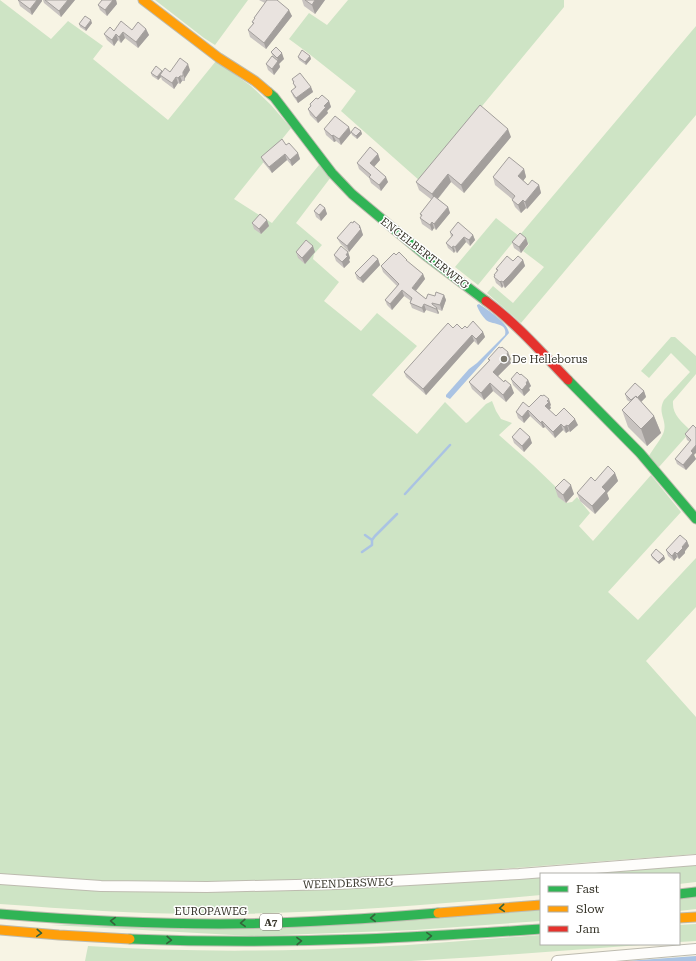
<svg xmlns="http://www.w3.org/2000/svg" width="696" height="961" font-family="'Roboto Serif',serif">
<rect width="100%" height="100%" fill="#f7f4e4"/>
<path fill="#cee4c5" d="M0,0L51,39L68,21L103,46L93,59L168,120L216,61L251,86L271,105L291,128L234,199L272,223L319,165L331,177L296,223L322,245L314,254L313,259L339,282L324,301L361,331L377,313L417,346L372,395L417,434L445,402L466,423L468,422L486,404L492,401L496,411L501,419L512,423L499,435L533,465L559,490V497L566,503L572,502L577,497L590,513L579,526L593,541L651,475L681,512L608,592L638,620L696,558V607L646,661L696,717V854L450,873L354,879L228,882L101,881L0,874Z
M155,0H248L215,45L204,38Z
M348,0H564V7L420,181L341,111L356,91L308,53L289,39L309,13L327,25Z
M696,26V115L521,323L487,293L493,286L513,303L544,267L523,251L529,244L518,236L478,285L455,267L496,218L519,236L525,229Z
M671,337H675L696,356V374L673,401C672,415 681,421 691,431L659,467L649,456C652,450 663,437 664,431C667,419 657,413 664,400L690,372L671,353L649,378L641,371Z
M696,863V882L679,884V874H568Z
M541,876V895C429,905 318,914 206,914C137,914 68,909 0,904V883L58,888Z
M696,897V909L679,911V899Z
M541,910V921L415,930L252,936L51,925Z
M696,924V941L679,942V925Z
M541,935V944H654L476,957L411,961H85L88,946C181,952 275,952 369,947C426,945 484,939 541,935Z"/>
<path fill="#aac3e3" d="M479,304C488,310 508,323 509,333L450,399L446,397V395L469,369L477,363L505,335C508,322 492,325 486,320C482,316 479,311 477,306V305Z
M696,956V961H626Z"/>
<g fill="none" stroke-linecap="round" stroke-linejoin="round">
<path stroke="#aac3e3" stroke-width="2.5" d="M405,494L450,445
M365,535L372,540
M362,552L372,545V540L375,536L397,514"/>
<g stroke="#bdbbaf" stroke-width="12">
<path id="street" d="M0,879L57,883L101,886L207,887L337,884L519,874L696,860
M557,961L696,949"/>
</g>
<g stroke="#bdbbaf" stroke-width="11">
<path id="fast" d="M268,92L274,97L332,173L352,194L425,255L486,301
M568,380L640,453L696,519
M679,894L696,892
M0,914C73,920 147,924 220,924C293,924 365,919 438,913
M130,939C208,942 285,942 363,939C422,937 482,933 541,929"/>
</g>
<g stroke="#bdbbaf" stroke-width="11">
<path id="slow" d="M143,0L219,58L255,81L268,92
M438,913L541,905
M679,918L696,917
M0,930L59,935L130,939"/>
</g>
<g stroke="#bdbbaf" stroke-width="11">
<path id="jam" d="M486,301C517,324 542,353 568,380"/>
</g>
<use href="#street" stroke="#fefdfb" stroke-width="10"/>
<use href="#fast" stroke="#30b455" stroke-width="9"/>
<use href="#slow" stroke="#ff9f0a" stroke-width="9"/>
<use href="#jam" stroke="#e5322d" stroke-width="9"/>
</g>
<path fill="#c8c3c0" d="M18,0L42,1L32,15L20,6Z
M43,0H75L61,17L44,3Z
M102,0H116L117,4L107,16L100,10L98,5Z
M259,0H277L292,16L266,49L250,37L248,30L253,24L252,22L255,19L254,18L265,3Z
M302,0H325L315,14L304,6Z
M92,23L86,31L80,27L79,24Z
M146,29L149,35L138,48L125,38L121,43L118,40L114,46L107,40L104,34L114,31Z
M271,52L284,59L279,63L280,67L274,75L268,70L266,64L273,57Z
M310,56L311,59L306,65L299,60L298,57Z
M190,70L185,78V81H182L180,84L178,83L174,89L162,80L161,77L158,80L152,76L151,73Z
M292,79L311,87L313,92L298,103L293,96L291,91L295,88Z
M318,99L329,101L331,107L327,111L328,113L318,123L310,115L308,109L310,106V104Z
M324,129L351,133L341,145L336,141L334,142L326,135Z
M361,131L362,134L357,139L352,135L351,132Z
M511,137L464,193L451,182L438,199L448,207L450,213L436,230L434,228L432,231L422,224L420,218L421,217L420,214L432,200L419,190L416,182Z
M286,145L298,153L300,159L292,166L287,160L272,173L263,162L261,157Z
M378,154L380,160L374,167L388,182L381,191L371,183L369,178L359,169L357,163Z
M524,169L526,177L523,180L528,185H539L541,193L527,209L526,208L521,213L515,207L512,200V199L495,185L493,177Z
M325,208L327,214L321,221L316,217L314,211Z
M252,223L269,226L261,234L254,229Z
M360,226L363,235L349,252L340,243L337,238Z
M450,232L473,235L475,240L470,246L466,242L457,253L455,251L454,253L448,248L446,243L451,237Z
M526,238L528,244L521,253L514,248L512,242Z
M296,252H315L305,264L298,258Z
M348,252L350,258L349,260L350,262L344,268L336,261L334,255Z
M396,255L407,261L423,274L425,279L416,291L426,299L435,296L444,295L446,300L442,311L437,309L439,313L438,314L426,310L424,313L412,308L410,303L411,301L404,296L392,310L387,305L385,300L397,286L383,272L381,266Z
M378,259L380,265L363,283L357,279L355,273Z
M523,260L525,266L511,282L505,288L503,286L502,288L496,283L494,277L495,276L494,275L497,271L496,269L513,261Z
M453,328L462,329L467,328L483,332L485,337L478,345L474,341L426,395L406,377L404,372Z
M488,359H511L510,361L511,363L498,376L514,393L506,402L493,391L484,400L472,389L469,382L489,361Z
M511,379L528,380L531,386L529,388L530,390L524,396L513,385Z
M644,391L646,397L641,402L654,416L661,433L647,446L628,427L622,410L630,402L627,400L625,394Z
M551,405L550,406L551,408L549,410L556,416L578,425L570,432L569,431L566,433L563,430L555,438L545,427L543,428L530,416L524,423L518,418L516,412L529,407Z
M693,425L694,455L696,459L686,470L677,464L675,459L690,442L687,440L685,434Z
M512,437L532,443L524,452L514,443Z
M615,473L618,481L607,493L609,499L595,514L580,501L577,493L595,481Z
M555,488L574,494L566,503L558,497Z
M687,541L689,546L685,551V553L679,559L677,557L674,561L668,556L666,550Z
M651,555L664,556L665,559L659,564L652,558Z"/>
<path fill="#a39f9c" d="M37,0H42V1L32,15L30,9Z
M68,0H75L61,17L59,11Z
M113,0H116L117,4L107,16L105,10Z
M315,0H325L315,14L312,5Z
M289,10L292,16L266,49L264,43Z
M91,20L92,23L86,31L85,28Z
M146,29L149,35L138,48L136,42Z
M123,32L125,38L121,43L119,37Z
M116,34L118,40L114,46L112,40Z
M282,53L284,59L279,64L277,58Z
M310,56L311,59L306,65L305,62Z
M278,61L280,67L274,75L272,69Z
M188,64L190,70L185,78V81L183,72Z
M162,71L163,74L160,75L161,77L158,80L157,77Z
M180,76L182,81L180,84L178,78Z
M176,77L178,83L174,89L172,83Z
M311,87L313,92L298,103L296,98Z
M329,101L331,107L327,111L328,113L318,123L316,118L324,106Z
M349,127L351,133L341,145L339,139Z
M508,129L511,137L464,193L461,185Z
M361,131L362,134L357,139L356,136Z
M333,135L336,141L334,142L332,136Z
M298,153L300,159L292,166L290,160Z
M285,154L287,160L272,173L269,167Z
M378,154L380,160L372,169L370,163Z
M524,169L526,177L521,184L518,176Z
M448,174L451,182L435,202L432,194Z
M386,177L388,182L381,191L379,185Z
M539,185L541,193L527,209L525,202Z
M523,200L526,208L521,213L518,205Z
M448,207L450,213L436,230L434,224Z
M325,208L327,214L321,221L319,215Z
M267,220L269,226L261,234L259,229Z
M432,222L434,228L432,231L430,225Z
M360,226L363,235L349,252L347,246Z
M473,235L475,240L470,246L469,240Z
M464,237L466,242L457,253L455,247Z
M526,238L528,244L521,253L519,247Z
M313,246L315,252L305,264L302,258Z
M453,246L455,251L454,253L452,248Z
M348,252L350,258L349,260L350,262L344,268L342,262L346,255Z
M378,259L380,265L363,283L360,278Z
M523,260L525,266L511,282L509,276Z
M423,274L425,279L414,293L412,288Z
M509,276L511,282L505,288L503,282Z
M501,281L503,286L502,288L500,282Z
M402,290L404,296L392,310L390,304Z
M444,295L446,300L442,311L440,305Z
M424,304L426,310L424,313L422,308Z
M437,308L439,313L438,314L436,309Z
M483,332L485,337L478,345L476,339Z
M472,335L474,341L426,395L423,389Z
M508,352L511,359L510,361L511,363L495,379L493,372Z
M528,380L531,386L529,388L530,390L524,396L522,390L526,383Z
M490,383L493,391L484,400L481,393Z
M511,385L514,393L506,402L503,395Z
M644,391L646,397L635,408L633,402Z
M549,399L551,405L550,406L551,408L547,412L545,406Z
M528,410L530,416L524,423L522,417Z
M654,416L661,433L647,446L641,429Z
M575,419L578,425L570,432L568,426Z
M542,421L545,427L543,428L541,423Z
M561,424L563,430L555,438L553,432Z
M567,425L569,431L566,433L564,427Z
M530,437L532,443L524,452L522,446Z
M696,445V453L694,455L696,459L686,470L683,465L691,451Z
M615,473L618,481L607,493L609,499L595,514L592,506L602,487Z
M571,485L574,494L566,503L563,495Z
M687,541L689,546L685,551V553L679,559L677,554Z
M675,552L677,557L674,561L672,556Z
M664,556L665,559L659,564L658,562Z"/>
<path fill="#e9e3df" stroke="#a39f9c" d="M18,0H37L30,9Z
M45,0H68L59,11Z
M102,0H113L105,10L98,5Z
M267,0H277L289,10L264,43L248,30L254,23L252,22L255,18H254Z
M305,0H315L312,5Z
M85,16L91,20L85,28L79,24Z
M121,21L132,30L138,22L146,29L136,42L123,32L119,37L116,34L112,40L104,34L110,27L114,31Z
M276,47L282,53L277,58L271,52Z
M302,50L310,56L305,62L298,57Z
M272,56L278,61L272,69L266,64Z
M180,58L188,64L183,72V76H180L178,78L176,77L172,83L160,75L165,68L170,72Z
M156,66L162,71L157,77L151,73Z
M300,73L311,87L296,98L291,91L296,87L293,83L294,82L292,79Z
M322,95L329,101L324,106L326,107L316,118L308,109L311,106L310,104L316,98L318,99Z
M480,105L508,129L461,185L448,174L432,194L416,182Z
M335,116L349,127L339,139L333,135L332,136L324,129Z
M355,127L361,131L356,136L351,132Z
M282,139L286,145L289,143L298,153L290,160L285,154L269,167L261,157Z
M370,147L378,154L370,163L386,177L379,185L369,177L371,175L357,163Z
M509,157L524,169L518,176L528,185L532,180L539,185L525,202L523,200L518,205L512,200L515,196L493,177Z
M434,196L448,207L434,224L432,222L430,225L420,218L422,215L420,214Z
M320,204L325,208L319,215L314,211Z
M260,214L267,220L259,229L252,223Z
M354,221L360,226L359,227L361,229L347,246L337,238L351,222L353,223Z
M458,222L473,235L469,240L464,237L455,247L453,246L452,248L446,243L453,235L450,232Z
M520,233L526,238L519,247L512,242Z
M306,240L313,246L302,258L296,252Z
M341,246L348,252L346,255L348,256L342,262L334,255Z
M399,252L407,260H406L423,274L412,288L426,299L428,294L435,296L436,292L444,295L440,305L432,303V304L437,308L436,309L424,304L422,308L410,303L412,298L402,290L390,304L385,300L399,284L381,266L394,253L396,255Z
M373,255L378,259L360,278L355,273Z
M507,256L513,261L518,256L523,260L509,276L503,282L501,281L500,282L494,277L495,275H494L498,270L496,269Z
M473,321L483,332L476,339L472,335L423,389L404,372L448,323L453,328L457,324L462,329L465,326L467,328Z
M499,347L501,348L502,347L508,352L507,354L508,355L493,372L504,382L505,380L511,385L503,395L490,383L481,393L469,382L490,360L488,359Z
M517,372L520,375L521,374L528,380L526,383L527,384L522,390L511,379Z
M635,383L644,391L637,398L636,396L631,400L625,394Z
M541,395L542,396L544,395L549,399L547,401L549,402L545,406L556,416L564,408L575,419L568,426L567,425L564,427L561,424L553,432L542,421L541,423L528,410L522,417L516,412L523,402L529,407Z
M636,396L654,416L641,429L622,410Z
M693,425L696,428V445L691,451L693,453L683,465L675,459L691,440L685,434Z
M520,428L530,437L522,446L512,437Z
M608,466L615,473L602,487L606,491L592,506L577,493L591,477L595,481Z
M564,479L571,485L563,495L555,488Z
M680,535L687,541L682,547L683,548L677,554L675,552L672,556L666,550Z
M656,549L664,556L658,562L651,555Z"/>
<defs><path id="oneway-chevron" d="M-2-3.5L2.5 0L-2 3.5" fill="none" stroke-width="1.6" stroke-linecap="round" stroke-linejoin="round"/></defs>
<g stroke="#35623a">
<use href="#oneway-chevron" transform="translate(502 908) rotate(175)"/>
<use href="#oneway-chevron" transform="translate(373 918) rotate(177)"/>
<use href="#oneway-chevron" transform="translate(113 921) rotate(-178)"/>
<use href="#oneway-chevron" transform="translate(243 923) rotate(178)"/>
<use href="#oneway-chevron" transform="translate(39 933) rotate(4)"/>
<use href="#oneway-chevron" transform="translate(429 936) rotate(-3)"/>
<use href="#oneway-chevron" transform="translate(169 940) rotate(2)"/>
<use href="#oneway-chevron" transform="translate(299 941) rotate(-1)"/>
</g>
<circle fill="#7b786c" stroke="#fff" stroke-width="1.5" cx="504" cy="359" r="4"/>
<g text-anchor="middle" stroke-width="3" stroke-linejoin="round" paint-order="stroke">
<rect fill="#fff" stroke="#74726b" stroke-width="1" x="260" y="914" width="22" height="16" rx="3"/>
<g font-size="10" font-weight="bold" fill="#38362b">
<text x="271" y="926">A7</text>
</g>
<g font-size="11" fill="#38362b" stroke="#fff">
<text transform="translate(425 253) rotate(38)" y="4">ENGELBERTERWEG</text>
<text transform="translate(348 883) rotate(-2)" y="4">WEENDERSWEG</text>
<text x="211" y="915">EUROPAWEG</text>
</g>
<g font-size="11" fill="#38362b" stroke="#fff" text-anchor="start">
<text x="512" y="363">De Helleborus</text>
</g>
</g>
<rect x="540" y="873" width="140" height="72" fill="#ffffff" stroke="#afafaa"/>
<rect x="548" y="886" width="20" height="6" fill="#30b455" stroke="#afafaa"/>
<text x="576" y="893" font-size="12" fill="#38362b">Fast</text>
<rect x="548" y="906" width="20" height="6" fill="#ff9f0a" stroke="#afafaa"/>
<text x="576" y="913" font-size="12" fill="#38362b">Slow</text>
<rect x="548" y="926" width="20" height="6" fill="#e5322d" stroke="#afafaa"/>
<text x="576" y="933" font-size="12" fill="#38362b">Jam</text>
</svg>
